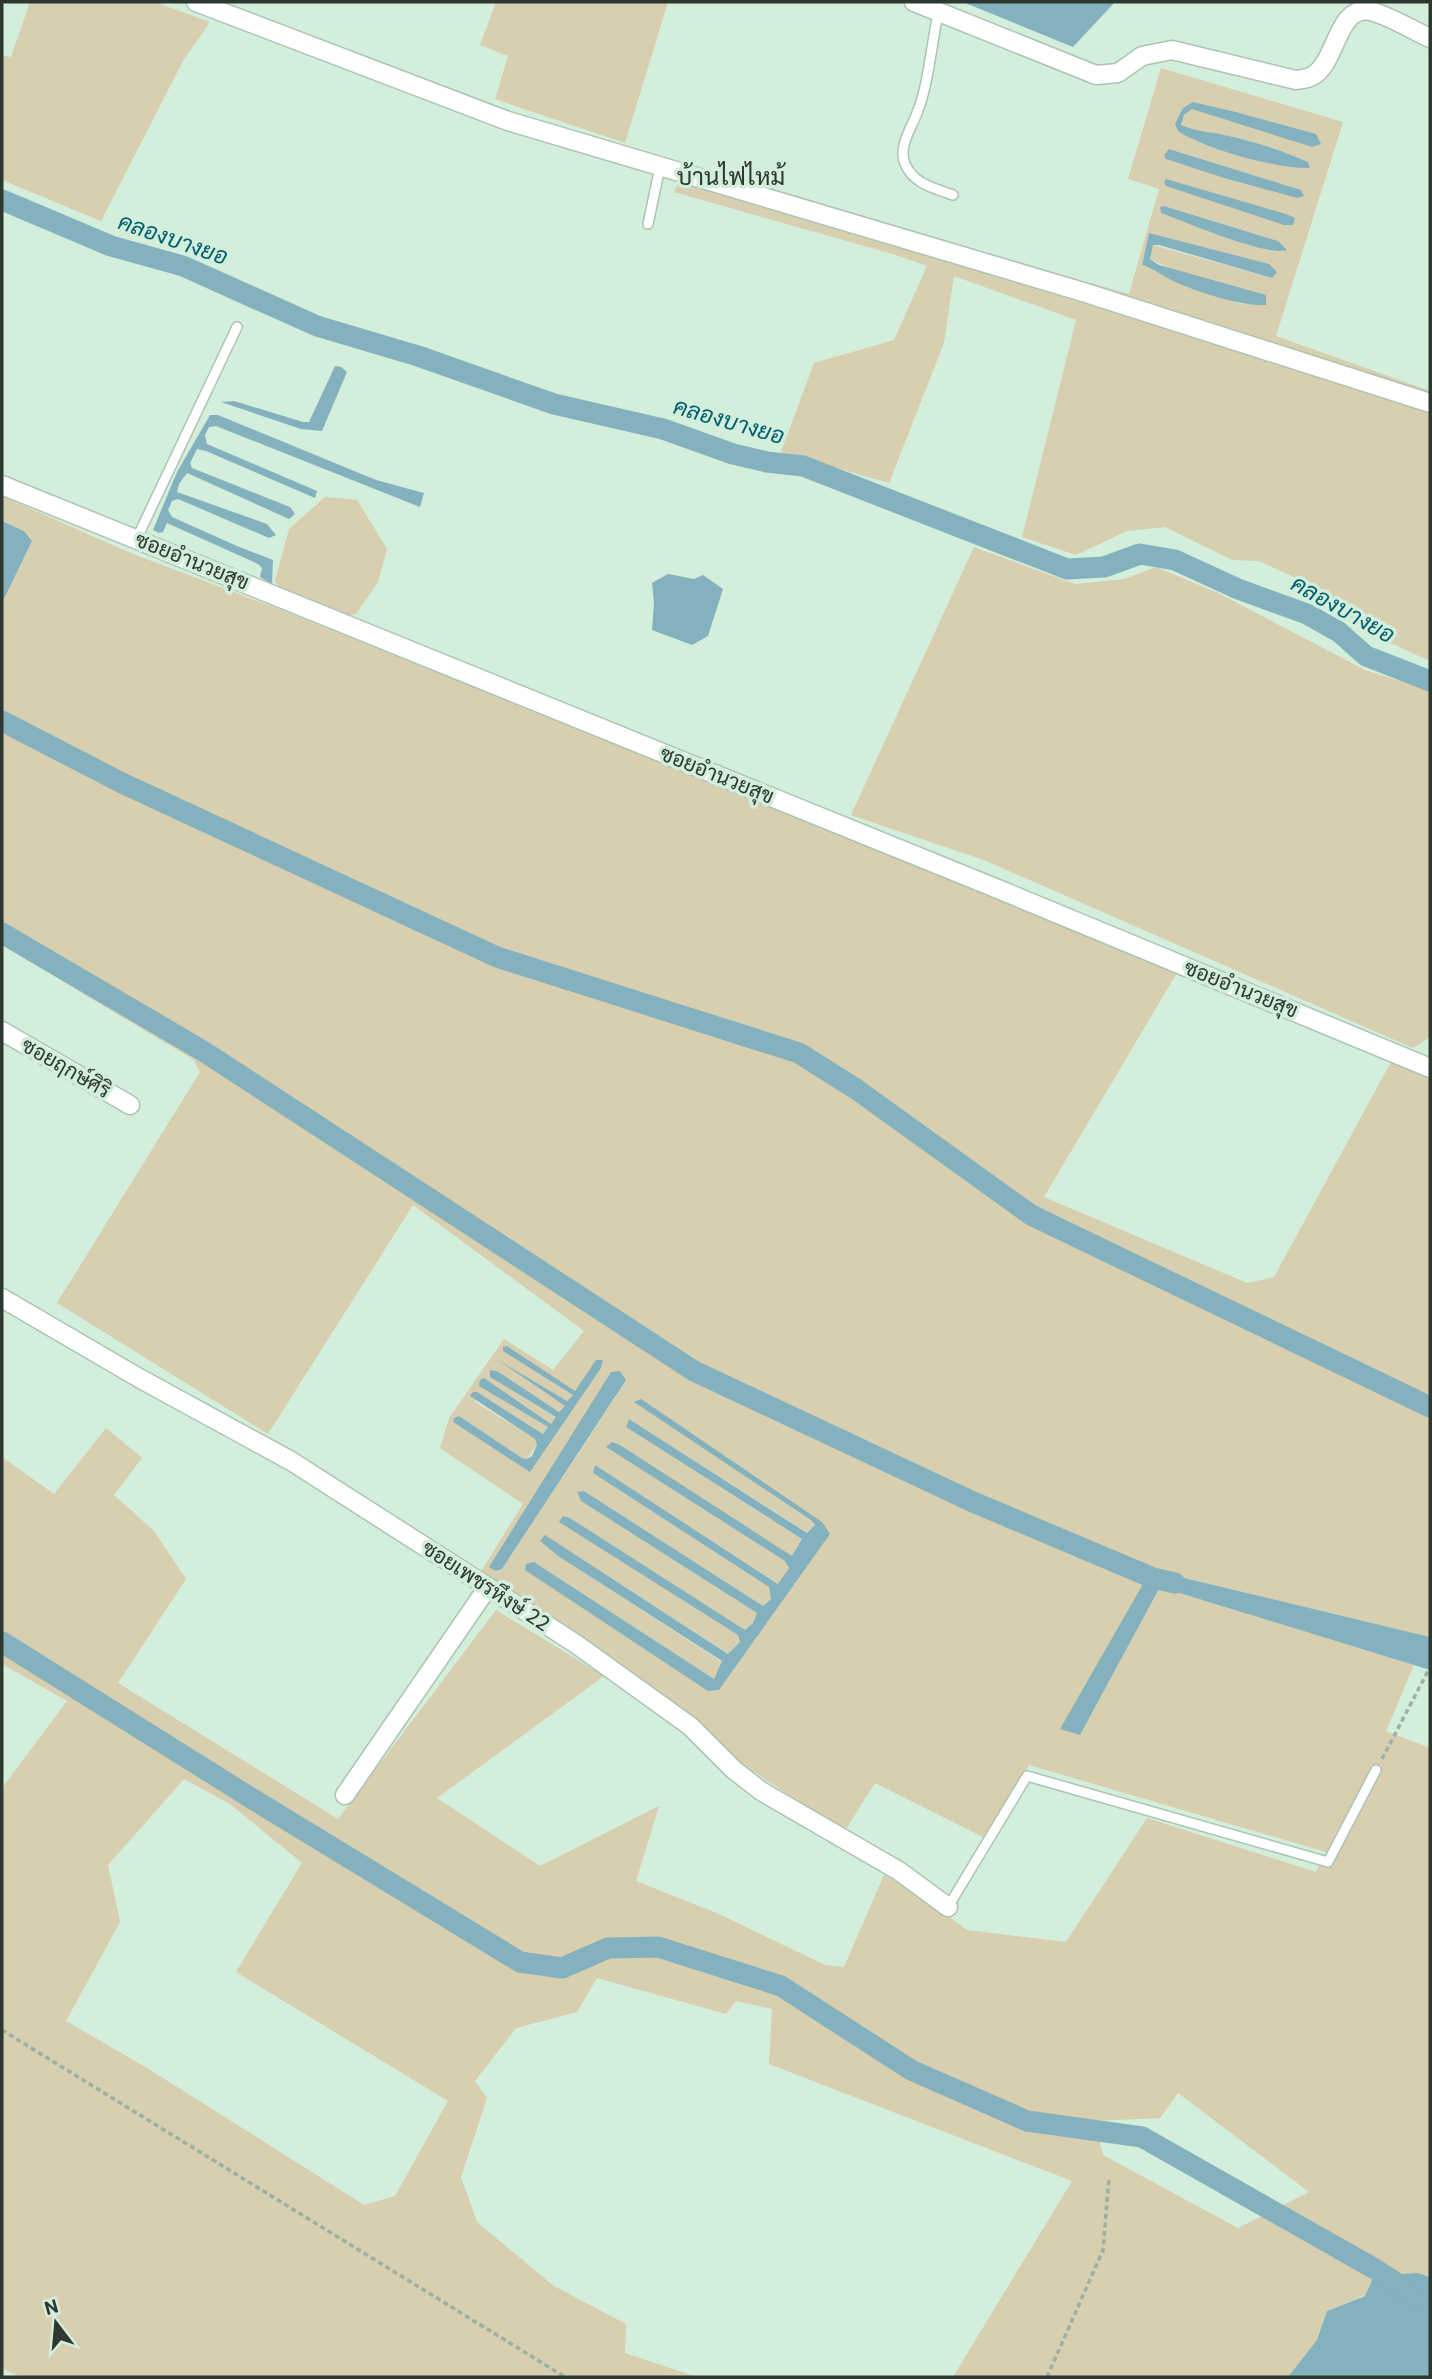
<svg xmlns="http://www.w3.org/2000/svg" width="1432" height="2379" font-family="Georgia,Sarabun,serif">
<rect width="100%" height="100%" fill="#d3eeda"/>
<path fill="#d8ceb0" fill-rule="evenodd" d="M30,2H154L210,22L183,61L101,221L2,180V55L11,57Z
M496,2H668L625,143L495,99L508,56L480,45Z
M1161,68L1343,122L1276,336L1430,391V661L1375,636L1311,585L1259,561L1232,560L1165,527L1127,531L1076,555L1022,537L1076,320L954,276L944,343L889,483L781,452L814,363L894,340L927,266L896,255L674,192L686,167L1129,294L1159,189L1128,179ZM1193,102L1236,112L1316,134L1192,109L1184,115L1181,125C1196,132 1212,132 1229,136C1256,142 1283,151 1308,162C1274,157 1195,155 1175,124ZM1169,149L1301,190L1304,195L1297,198L1224,178L1166,159ZM1164,206L1278,241L1286,250C1268,257 1184,221 1161,213L1160,208ZM1149,234L1269,264L1272,278L1153,245L1150,259L1247,306L1171,280L1150,267L1142,265Z
M2,496L128,552L284,611L1178,971L1044,1197L1247,1283L1274,1277L1391,1062L1430,1078V1637L1151,1570L1061,1729L1080,1735L1160,1587L1414,1665L1386,1731L1430,1748V2277L1418,2273L1327,2311L1317,2340L1288,2377H953L1072,2181L769,2064L772,2009L736,2001L726,2014L597,1978L577,2012L516,2028L475,2081L487,2098L461,2177L477,2222L554,2286L626,2324L625,2353L697,2377H20L2,2368V1788L67,1701L2,1664V1457L54,1494L106,1428L142,1458L114,1495L154,1531L186,1579L118,1683L338,1819L496,1610L604,1676L437,1798L540,1866L659,1806L636,1881L719,1914L825,1965L844,1967L884,1875L924,1898L967,1930L1066,1942L1147,1818L1316,1872L1326,1852L1029,1765L983,1837L875,1783L844,1832L738,1761L713,1737L480,1573L523,1504L440,1448L449,1418L504,1339L553,1370L584,1331L413,1205L268,1434L57,1303L200,1072L194,1060L2,945V599H4L32,541L24,531L2,521ZM503,1351L571,1389L575,1391L580,1385L530,1471L453,1422L459,1416L522,1458L527,1459L537,1445L535,1439L474,1401L485,1397L544,1434L548,1427L480,1386L484,1378L551,1424L556,1417L509,1389L490,1370L497,1371L559,1412L566,1406L512,1369L567,1401L574,1395ZM626,1381L502,1569L496,1571ZM629,1419L808,1533L816,1526L811,1520L829,1534L719,1690L708,1691L534,1562L714,1679L722,1662L558,1556L541,1542L546,1536L729,1654L740,1642L738,1635L560,1522L570,1518L745,1630L753,1623L757,1613L581,1501L577,1493L584,1491L763,1606L771,1599L769,1587L593,1473L595,1466L779,1584L789,1567L785,1561L606,1447L620,1445L792,1557L803,1540L626,1427ZM184,1779L230,1804L302,1863L236,1972L448,2101L395,2196L364,2205L147,2068L66,2021L120,1922L108,1865ZM1178,2093L1309,2192L1238,2228L1103,2155L1094,2121L1160,2118Z
M325,497L357,500L387,549L378,582L356,614L342,617L283,592L275,581L289,529Z
M974,547L1075,584L1124,579L1156,567L1216,592L1365,670L1430,690V1037L1413,1048L984,860L851,815Z"/>
<path fill="#84b1be" d="M963,2H1115L1073,47Z
M1193,102L1236,112L1316,134L1321,144L1312,147L1192,109L1184,115L1181,125C1197,132 1213,132 1229,136C1256,142 1283,151 1308,162L1310,168C1277,169 1205,149 1178,131L1175,124L1183,108Z
M1169,149L1301,190L1304,196L1297,198L1224,178L1166,159L1164,155Z
M1166,179L1286,214L1295,218L1293,225H1284L1166,186L1164,182Z
M1164,206L1278,241L1287,250C1267,257 1185,222 1161,213L1160,207Z
M1149,233L1269,264L1277,272L1272,278L1159,245H1153L1150,259L1159,265L1266,295V305C1240,306 1196,292 1171,280C1161,275 1153,268 1142,265Z
M335,366L341,367L347,372L322,431L301,429L221,402L234,401L303,422H309Z
M210,415H218L376,480L424,493L420,507L216,426L209,427L205,435L207,444L317,491L315,498L206,451L197,449L190,463L192,468L290,507L295,514L289,519L187,473L179,484L177,492L267,524L276,535L269,538L178,499L172,501L168,510L172,517L237,546L273,560L272,584L260,577L262,568L258,564L167,523L163,532L159,533L153,530L177,472Z
M2,521L24,531L32,541L4,599H2Z
M668,574L694,579L703,575L723,589L708,636L692,645L652,630L654,603L652,583Z
M507,1346L575,1391L596,1360H603L601,1368L530,1472L453,1422L454,1418L459,1416L522,1458L527,1459L532,1456L537,1445L535,1439L470,1396L473,1392H477L543,1434L548,1427L479,1386L480,1380L484,1378L551,1424L556,1417L490,1377V1370L497,1371L559,1412L565,1406L498,1360L567,1401L573,1395L503,1351V1347Z
M620,1371L626,1380L502,1569L496,1571L489,1567L611,1372Z
M641,1399L822,1522L830,1534L719,1690L708,1691L525,1570L526,1564L534,1562L714,1679L722,1661L558,1556L540,1541L545,1535L728,1654L740,1642L738,1635L559,1522L563,1516L570,1518L745,1630L753,1623L757,1613L581,1501L577,1492L584,1491L763,1606L771,1599L769,1587L593,1473L595,1465L778,1584L789,1568L785,1561L606,1447L612,1442L620,1445L792,1556L802,1539L626,1427L629,1419L807,1533L815,1525L811,1520L634,1402Z
M1151,1570L1430,1637V1670L1160,1587L1080,1735L1060,1729Z
M1418,2273L1430,2277V2377H1288L1317,2340L1327,2311L1365,2296L1374,2276Z"/>
<g fill="none" stroke-linecap="round" stroke-linejoin="round">
<path stroke="#84b1be" stroke-width="21" d="M2,200L111,246L183,266L317,326L418,356L554,404L663,429L733,454L767,462L803,466L1067,569L1104,567L1140,554L1175,560L1238,589L1307,614L1339,632L1366,656L1430,681
M2,721L122,783L497,957L799,1053L856,1089L1031,1215L1430,1407
M2,933L203,1051L694,1371L973,1502L1153,1578L1175,1583
M2,1642L251,1798L520,1962L562,1968L608,1948L658,1947L781,1986L911,2070L1027,2121L1142,2137L1375,2269L1430,2305"/>
<g stroke="#abc5b2" stroke-width="12">
<path id="service" d="M938,13C932,42 928,87 917,113C911,129 898,147 905,164C914,184 933,188 953,195
M648,224L660,167
M137,538L237,327
M948,1907L1027,1776L1328,1862L1376,1770"/>
</g>
<g stroke="#abc5b2" stroke-width="21">
<path id="minor" d="M196,2L508,121L1083,292L1430,403
M914,2L1096,75L1118,73L1142,56L1172,50L1296,80C1301,79 1308,79 1312,76C1337,64 1336,5 1370,11C1386,14 1414,31 1430,38
M2,485L993,887L1430,1068
M2,1031L130,1105
M2,1298L139,1378L291,1461L488,1587L576,1644L690,1726L734,1770L761,1791L899,1871L948,1907
M345,1795L488,1587"/>
</g>
<path stroke="#9bb1a1" stroke-width="3.5" stroke-dasharray="5 3.5" stroke-linecap="butt" d="M1382,1759L1430,1667
M2,2030L565,2377
M1047,2377L1103,2250L1109,2178"/>
<use href="#service" stroke="#fff" stroke-width="9"/>
<use href="#minor" stroke="#fff" stroke-width="18"/>
</g>
<g text-anchor="middle" stroke-width="7" stroke-linejoin="round" paint-order="stroke">
<g font-size="21" fill="#2d3831" stroke="#d3eeda">
<text transform="translate(192 561) rotate(22)" y="7">ซอยอำนวยสุข</text>
<text transform="translate(717 775) rotate(22)" y="7">ซอยอำนวยสุข</text>
<text transform="translate(1241 989) rotate(22)" y="7">ซอยอำนวยสุข</text>
<text transform="translate(66 1068) rotate(30)" y="7">ซอยฤกษ์ศิริ</text>
<text transform="translate(486 1586) rotate(33)" y="7">ซอยเพชรหึงษ์ 22</text>
</g>
<g font-size="23" font-style="italic" fill="#006073" stroke="#d3eeda">
<text transform="translate(173 239) rotate(19)" y="8">คลองบางยอ</text>
<text transform="translate(729 421) rotate(16)" y="8">คลองบางยอ</text>
<text transform="translate(1343 609) rotate(29)" y="8">คลองบางยอ</text>
</g>
<g font-size="24" fill="#2d3831" stroke="#d3eeda">
<text x="731" y="185">บ้านไฟไหม้</text>
</g>
</g>
<rect width="1432" height="2379" fill="none" stroke="#2d3831" stroke-width="7"/>
<g transform="translate(56 2323) rotate(344)" stroke="#d3eeda" stroke-width="5" paint-order="stroke">
<path d="M0-5L12 26L0 18L-12 26Z" fill="#2d3831"/>
<text y="-10" font-size="19" font-weight="bold" text-anchor="middle" fill="#2d3831">N</text>
</g>
</svg>
